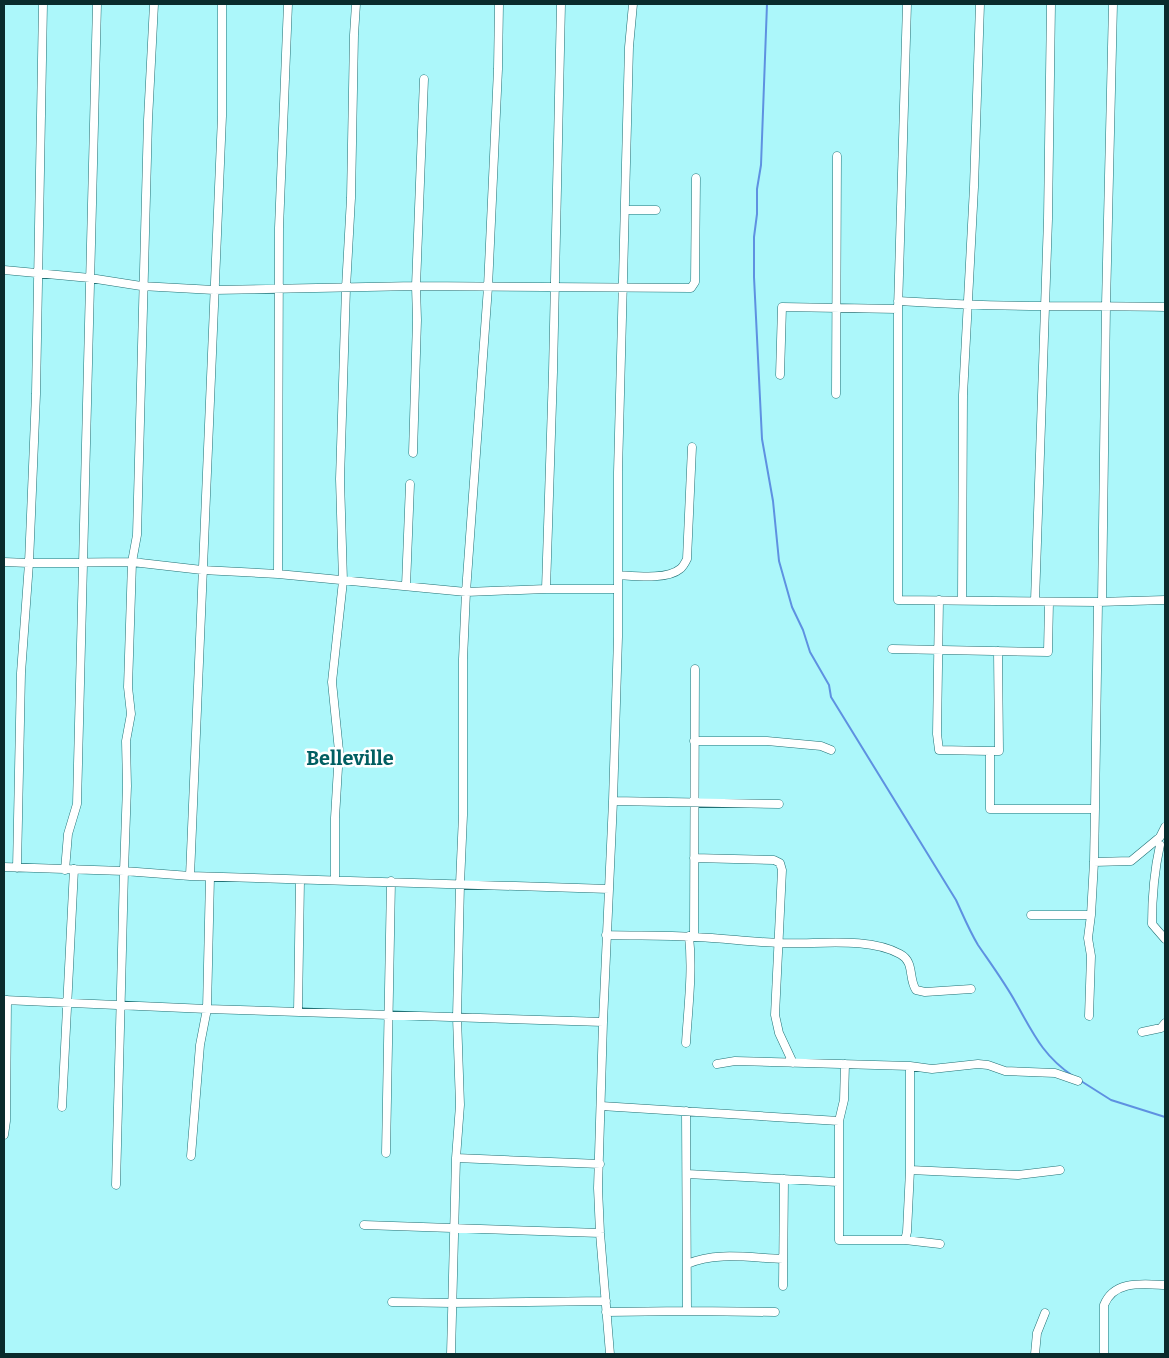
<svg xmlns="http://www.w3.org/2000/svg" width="1169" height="1358" font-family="Bitter,serif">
<rect width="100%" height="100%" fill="#acf7fa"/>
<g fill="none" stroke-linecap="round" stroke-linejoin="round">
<path stroke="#5e91e1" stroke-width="2" d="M767,4L761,165L757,189V214L754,237V277L762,439L773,501L779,561L792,607L803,630L810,652L829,685L831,697L956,900C963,915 969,930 978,945C991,964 1005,983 1016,1003C1033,1033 1043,1056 1073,1076
M1081,1081L1111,1100L1165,1117"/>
<g stroke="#217074" stroke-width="9">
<path id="minor" d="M907,4L898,309V600L1098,602L1165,600
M625,210H656
M4,270L90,278L141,286L214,290L416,286L691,288L695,282L696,178
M898,301C947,304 995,306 1043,306C1084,306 1124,306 1165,307
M780,375L782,307L898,309
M836,394L837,156
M413,453L417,320L416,286L424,79
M4,562L29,563L132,562L202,570L278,574L466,592L546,589H618
M278,574L279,228L288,4
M618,575C635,576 667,580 680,569C683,567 685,563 687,559L692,447
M406,586L410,484
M546,589L553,372L561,4
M939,600L937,734L939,750L990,751
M962,600L963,395L974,187L980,4
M1035,601L1048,219L1051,4
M1102,602L1106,305L1113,4
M892,649L1048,652L1049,602
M998,651L999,751H990V809H1095L1094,862L1091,915H1031
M694,741H767L821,746L831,750
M613,801L779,804
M1095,809L1098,602
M1160,845C1154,872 1152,897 1152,924L1165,939
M694,858L774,860L780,863L782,870L775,1015L779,1033L793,1063
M1094,862L1131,861L1160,837L1165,827
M4,867L124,871L190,876L609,889
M17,868L21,673L29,563L36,394L43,4
M65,870L68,834L77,804L97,4
M190,876L222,116V4
M335,880V818L339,751L332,682L343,581L340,479L346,288L351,198L354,35L356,4
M606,935C636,936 665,935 694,937C723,938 750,942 779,943C815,945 867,936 900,954C915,962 908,978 916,990L925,992L971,989
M694,936L695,669
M4,1000L207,1009L603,1022
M298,1012L300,880
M1089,1016L1091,956L1088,938L1091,915
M1142,1032L1161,1028L1165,1023
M686,1043C688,1008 693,972 689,936
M717,1064L735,1061L910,1066L932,1069L978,1064L988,1065L1005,1071L1055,1073L1078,1081
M601,1106L839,1121V1240H905L940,1244
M62,1107L74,869
M686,1111L687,1311
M839,1121L844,1100L845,1064
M4,1135L6,1121L7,1000
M386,1153L391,881
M191,1156L200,1045L207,1009L210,877
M456,1158L600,1164
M910,1170L1018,1175L1060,1170
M687,1174L838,1182
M116,1185L124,871L127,786L126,741L131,714L128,687L132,562L137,535L148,120L154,4
M364,1225L600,1233
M905,1240L907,1232L910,1170V1066
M687,1264C716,1251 752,1258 783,1259
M783,1286L784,1179
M392,1302L452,1303L606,1301
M606,1312L687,1311L775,1312
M451,1354L456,1158L460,1105L457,1017L460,884L463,815V659L466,592L488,287L498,69L499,4
M610,1354L600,1233L598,1188L603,1022L613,801L618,637V472L629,47L633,4
M1035,1354L1037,1333L1045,1313
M1104,1354V1305C1114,1280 1142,1284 1165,1285"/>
</g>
<use href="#minor" stroke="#fff" stroke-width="8"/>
</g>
<g text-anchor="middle" stroke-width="5" stroke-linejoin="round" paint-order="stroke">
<g font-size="20" font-weight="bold" fill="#005e61" stroke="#fff">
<text x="350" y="765">Belleville</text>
</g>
</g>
<rect width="1169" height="1358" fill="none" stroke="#0a2b2c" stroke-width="10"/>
</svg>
